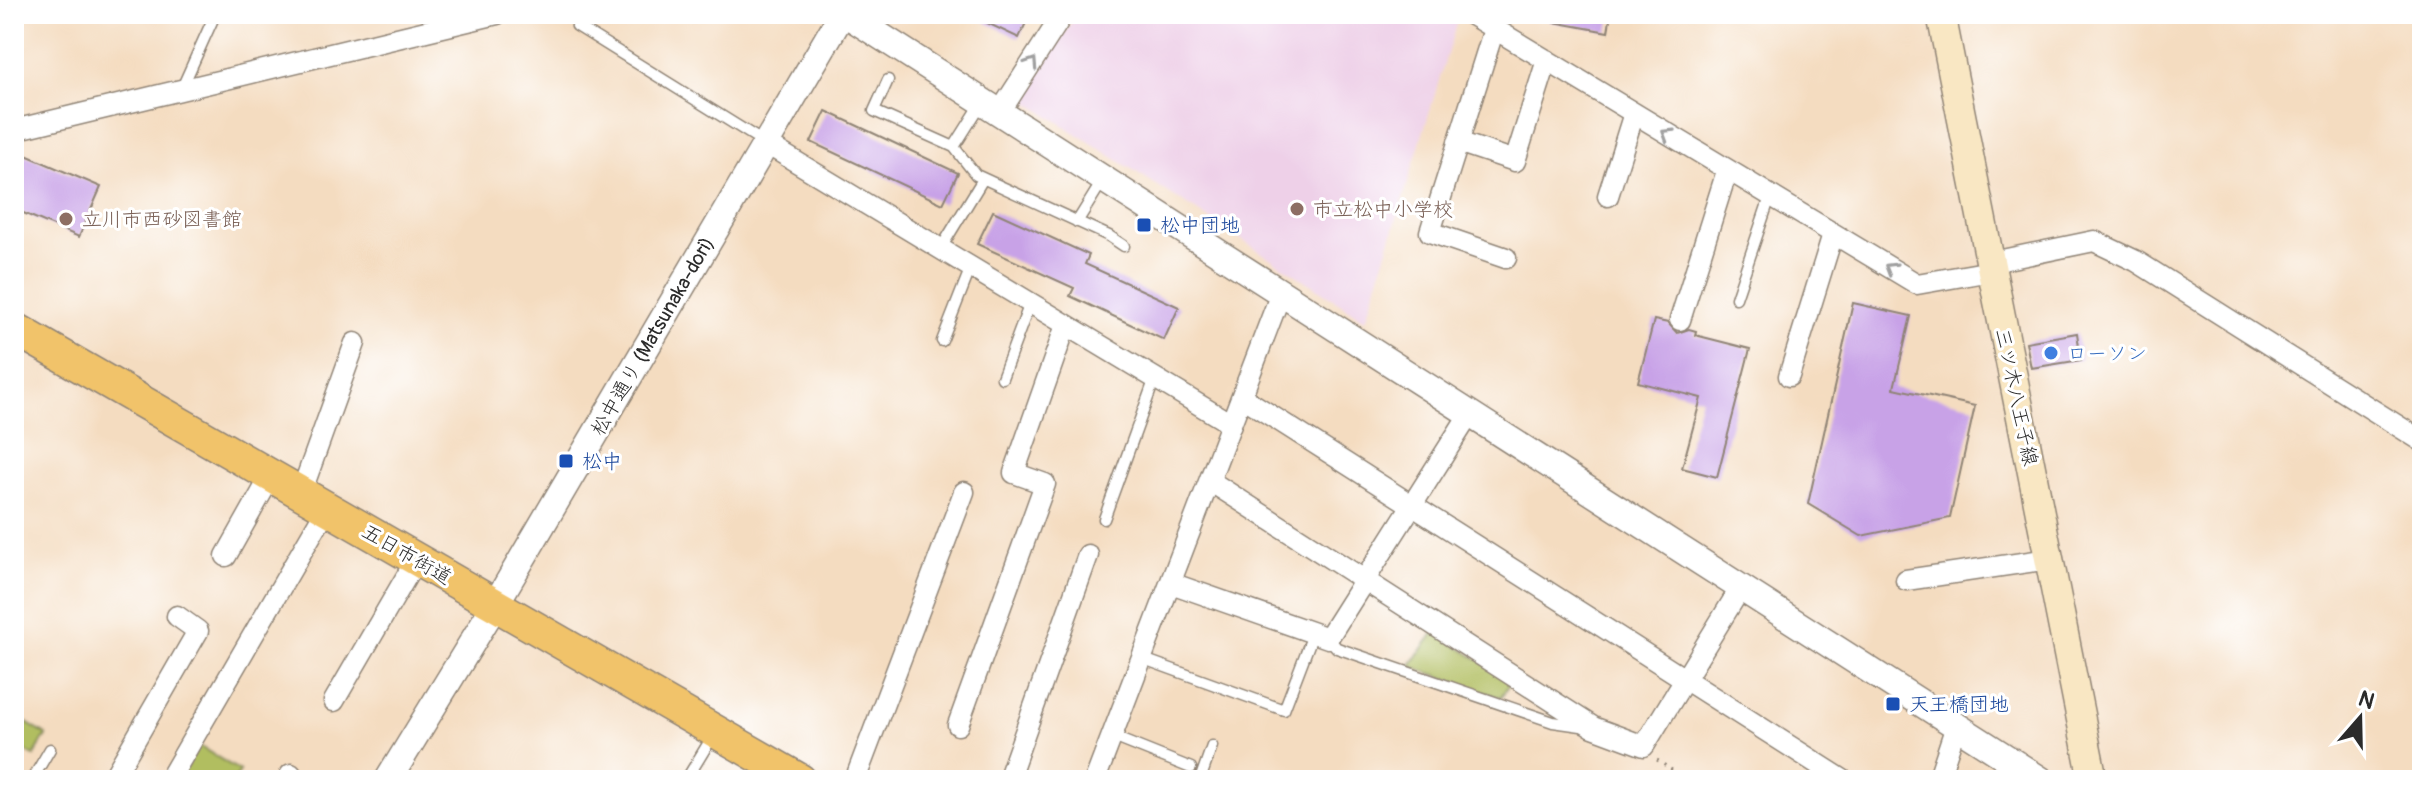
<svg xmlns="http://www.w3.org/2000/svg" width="2436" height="794" font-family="Pangolin,'Klee One',sans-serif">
<rect width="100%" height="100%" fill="#fff"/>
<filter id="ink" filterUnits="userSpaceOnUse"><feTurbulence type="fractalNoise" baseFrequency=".0125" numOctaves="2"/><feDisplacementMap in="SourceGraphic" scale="16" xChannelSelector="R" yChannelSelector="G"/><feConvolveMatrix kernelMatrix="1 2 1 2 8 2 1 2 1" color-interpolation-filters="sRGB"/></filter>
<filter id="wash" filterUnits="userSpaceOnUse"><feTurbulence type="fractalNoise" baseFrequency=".006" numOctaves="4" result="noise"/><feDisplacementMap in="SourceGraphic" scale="32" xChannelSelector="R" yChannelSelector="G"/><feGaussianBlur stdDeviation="1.8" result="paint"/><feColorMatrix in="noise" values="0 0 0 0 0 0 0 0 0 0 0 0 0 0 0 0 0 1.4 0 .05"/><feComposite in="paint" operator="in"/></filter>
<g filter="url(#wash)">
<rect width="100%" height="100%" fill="#f4dcc0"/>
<path fill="#eed0e8" d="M1077,14H1452L1458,18L1366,320L1023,99Z"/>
<path fill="#b1be60" stroke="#6e7446" stroke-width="2" d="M1435,632L1511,680L1501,698L1410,666Z
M14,715L46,735L34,756L14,744Z
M199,746L240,771L235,780H177Z"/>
<g id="blocks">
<path fill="#c8a2e7" d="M968,14H1030L1019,38Z
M1549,14H1611L1608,32L1548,21Z
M826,111L958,173L943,204L811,142Z
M14,150L101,187L79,237L14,209Z
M993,211L1089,255L1085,264L1179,307L1164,340L1070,296L1074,288L977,244Z
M1853,303L1911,316L1894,388L1975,406L1950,518L1861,536L1808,504Z
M1654,320L1668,323L1677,333L1689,329L1696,331L1695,335L1750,349L1717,477L1682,468L1701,398L1638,382Z
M2077,333L2081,360L2031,368L2026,342Z"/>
</g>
</g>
<g filter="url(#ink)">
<use href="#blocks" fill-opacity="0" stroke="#908476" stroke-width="2"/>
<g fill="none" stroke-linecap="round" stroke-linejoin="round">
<g stroke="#908476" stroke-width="13">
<path id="service" d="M582,14L577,26L765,143
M888,80L874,111L954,147L976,175L1109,236L1124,246
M181,90L213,19
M954,147L983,101
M1077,222L1103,180
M941,248L983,179
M1736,298L1770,197
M942,341L971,267
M1002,378L1030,303
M1104,519L1155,378
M1328,638L1337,648L1553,722L1581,726
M1141,658L1284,710L1313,634
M1111,736L1191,768
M32,780L50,749
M686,780L714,734
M1200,780L1212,746"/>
</g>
<g stroke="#908476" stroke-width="23">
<path id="minor" d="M1470,14L1917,284L1991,271L2002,260L2094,241L2136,261L2422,441
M1494,29L1430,232L1506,258
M1000,112L1063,14
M14,130L497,14
M1458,142L1515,161L1547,60
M765,143L1231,424
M1608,196L1634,113
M1680,320L1727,171
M1789,376L1833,234
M1242,397L1843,780
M1210,481L1593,727L1644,746L1740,589
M301,493L355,343
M226,556L271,476
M1906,580L2049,559
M1171,583L1328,638L1469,415
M334,701L416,560
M958,725L1045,484L1014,473L1066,325
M112,780L198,631L177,616
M169,780L327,508
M287,780L291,774
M855,780L964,492
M1008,780L1088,555
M1095,780L1281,293
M1938,780L1956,726"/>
</g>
<g stroke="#908476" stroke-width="29">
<path id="tertiary" d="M846,14L2041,780
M388,780L495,605L842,14"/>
</g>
<g stroke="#908476" stroke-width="31">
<path id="secondary" d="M1941,14L2093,780"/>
</g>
<g stroke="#908476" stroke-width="35">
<path id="primary" d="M14,328L800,780"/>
</g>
<path stroke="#908476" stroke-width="3" stroke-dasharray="2 6" stroke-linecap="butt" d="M1657,760L1687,780
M1639,780L1644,765"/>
<use href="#service" stroke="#fff" stroke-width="10"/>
<use href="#minor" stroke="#fff" stroke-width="20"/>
<use href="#tertiary" stroke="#fff" stroke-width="26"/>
<use href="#secondary" stroke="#f9e7c3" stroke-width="28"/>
<use href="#primary" stroke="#f1c36a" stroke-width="32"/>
</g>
<defs><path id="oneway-chevron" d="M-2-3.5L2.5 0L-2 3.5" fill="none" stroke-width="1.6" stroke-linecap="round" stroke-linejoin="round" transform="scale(2)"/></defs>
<g stroke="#a0a0a0">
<use href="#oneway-chevron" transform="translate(1032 63) rotate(-57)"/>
<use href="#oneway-chevron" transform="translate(1667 134) rotate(-148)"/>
<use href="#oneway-chevron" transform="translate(1890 268) rotate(-149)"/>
</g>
</g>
<g fill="#8d6e63" stroke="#fff" stroke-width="3">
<circle cx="1297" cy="209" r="8"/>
<circle cx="66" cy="219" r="8"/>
</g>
<g fill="#1a4fb4" stroke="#fff" stroke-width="3">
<rect x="1136" y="217" width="16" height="16" rx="4"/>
<rect x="558" y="453" width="16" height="16" rx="4"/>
<rect x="1885" y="696" width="16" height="16" rx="4"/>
</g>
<circle fill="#3f7fe0" stroke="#fff" stroke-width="3" cx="2051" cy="353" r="8"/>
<g text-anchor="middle" stroke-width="6" stroke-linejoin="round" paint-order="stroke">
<g font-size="20" fill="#785e54" stroke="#fff" text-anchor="start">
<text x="1313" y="216">市立松中小学校</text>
<text x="82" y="226">立川市西砂図書館</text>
</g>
<g font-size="20" fill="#164399" stroke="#fff" text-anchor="start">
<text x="1160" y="232">松中団地</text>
<text x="582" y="468">松中</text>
<text x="1909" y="711">天王橋団地</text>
</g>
<g font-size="20" fill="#2b2b2b" stroke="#fff">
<text transform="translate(652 336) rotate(-60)" y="7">松中通り (Matsunaka-dori)</text>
<text transform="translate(2017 397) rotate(78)" y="7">三ツ木八王子線</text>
<text transform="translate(407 554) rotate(30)" y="7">五日市街道</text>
</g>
<g font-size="20" fill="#366cbe" stroke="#fff" text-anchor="start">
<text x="2067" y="360">ローソン</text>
</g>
</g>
<rect width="2436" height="794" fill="none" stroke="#fff" stroke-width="48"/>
<g transform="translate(2360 718) rotate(20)" stroke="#ffffff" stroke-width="6" paint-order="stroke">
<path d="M0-6L14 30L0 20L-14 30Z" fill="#2b2b2b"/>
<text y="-12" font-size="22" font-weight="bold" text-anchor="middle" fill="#2b2b2b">N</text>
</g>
</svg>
